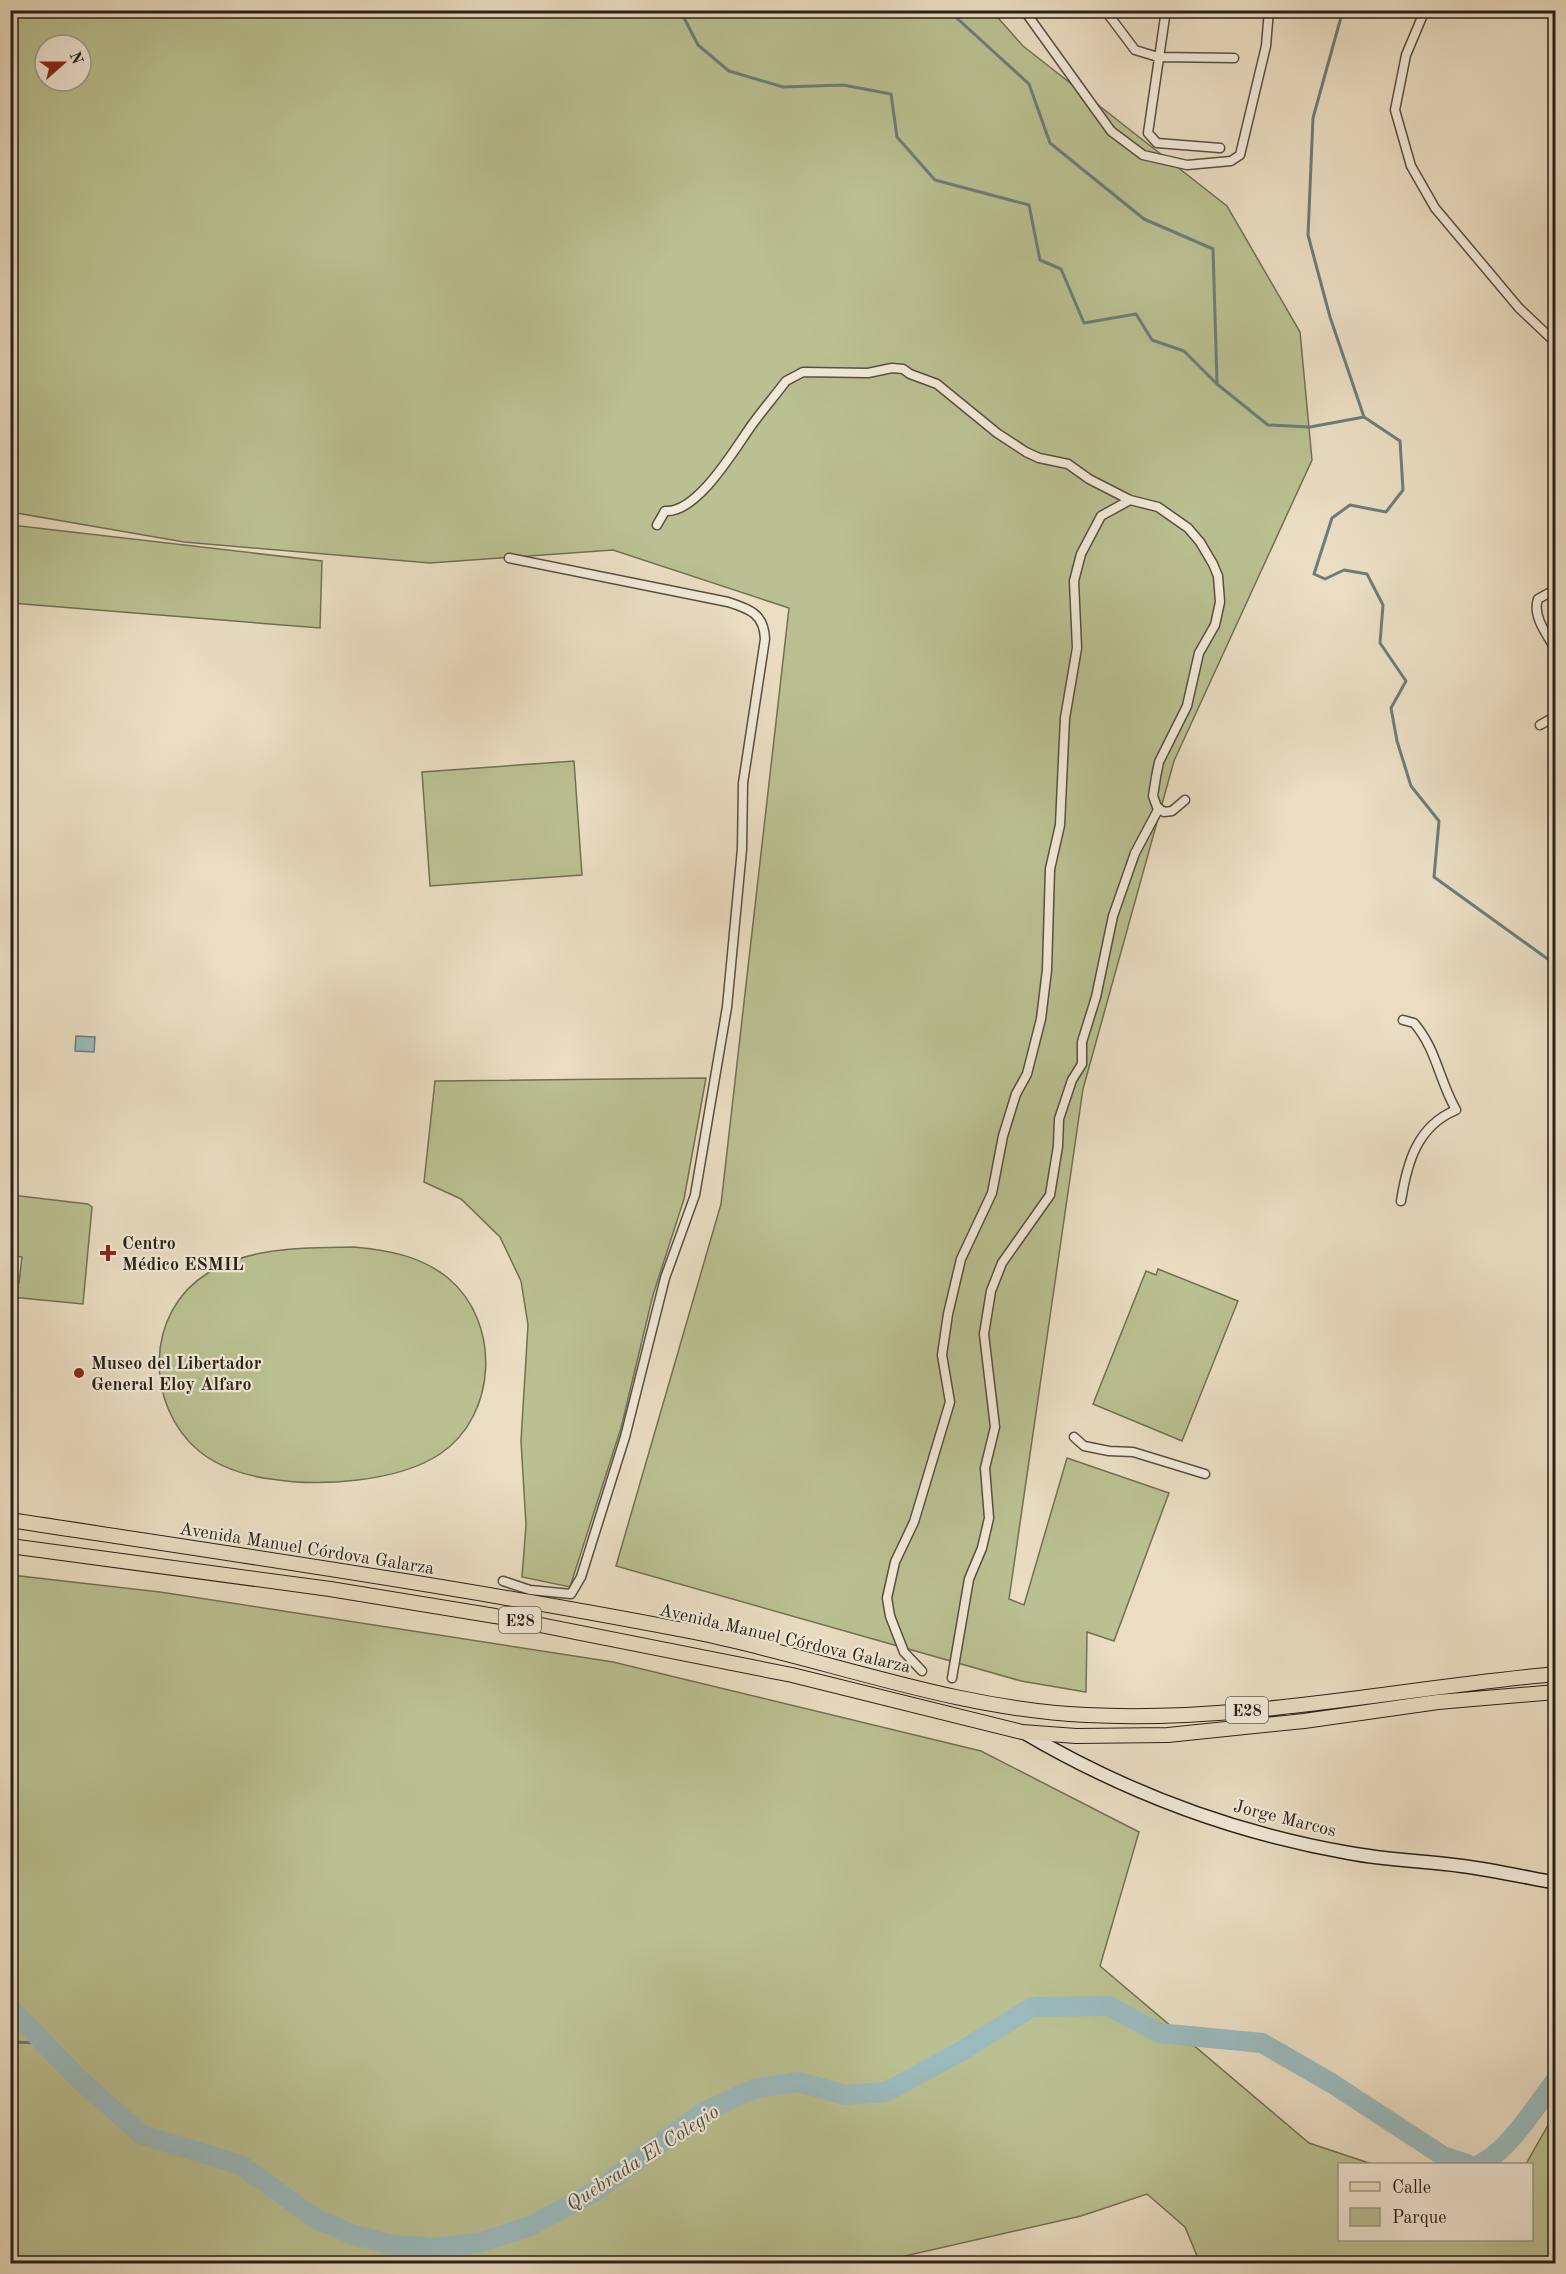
<svg xmlns="http://www.w3.org/2000/svg" width="1566" height="2274" font-family="'Old Standard TT',serif">
<rect width="100%" height="100%" fill="#eaddc2"/>
<filter id="stains"><feTurbulence type="fractalNoise" baseFrequency=".00333" numOctaves="4"/><feColorMatrix values="0 0 0 0 .2 0 0 0 0 .09 0 0 0 0 .02 0 0 0 .5 -.17"/></filter>
<radialGradient id="worn" r=".72"><stop offset=".6" stop-color="#630" stop-opacity="0"/><stop offset="1" stop-color="#630" stop-opacity=".3"/></radialGradient>
<path fill="#bac091" stroke="#717054" stroke-width="1.5" fill-rule="evenodd" d="M10,11H992L1023,46L1227,206L1300,332L1312,460L1174,761L1083,1089L1009,1599L1024,1605L1067,1458L1169,1493L1114,1641L1087,1632L1086,1692L1021,1681L616,1566L721,1204L789,608L613,550L430,563L184,542L11,512ZM45,45H81V81H45Z
M11,525L322,561L320,628L11,603Z
M574,761L582,875L430,886L422,772Z
M706,1078L684,1199L653,1295L621,1428L570,1587L522,1577L526,1525L521,1441L528,1325L521,1281L500,1237L461,1199L424,1182L435,1081Z
M11,1195L88,1204L92,1207L83,1304L11,1297V1282L19,1283L22,1257L11,1255Z
M354,1247C388,1250 421,1256 448,1278C501,1322 498,1415 440,1454C398,1482 319,1487 271,1479C246,1476 218,1467 199,1451C145,1406 144,1312 208,1273C252,1246 304,1248 354,1247Z
M1158,1269L1238,1301L1182,1441L1093,1404L1146,1271L1156,1275Z
M11,1575L160,1592L613,1662L981,1751L1139,1832L1100,1966L1309,2143L1372,2164H1340V2240H1532V2164H1526L1555,2113V2263H1200L1185,2227L1147,2194L1081,2216L874,2263H11Z"/>
<path fill="#9bbabd" stroke="#6d7c7b" stroke-width="1.5" d="M76,1036L95,1037L94,1052L75,1051Z"/>
<g fill="none" stroke-linecap="round" stroke-linejoin="round">
<path stroke="#6d7c7b" stroke-width="3" d="M680,10L698,45L729,71L783,87L843,85L891,94L897,137L935,180L1029,205L1040,260L1061,269L1084,323L1136,314L1152,340L1184,351L1217,384L1268,425L1310,427L1364,417
M948,10L1029,84L1050,143L1144,219L1213,249L1217,383
M1343,10L1313,118L1308,235L1330,317L1364,417L1400,441L1403,490L1386,512L1350,505L1332,518L1314,574L1325,579L1344,570L1367,574L1383,605L1380,643L1406,681L1391,708L1397,741L1411,786L1439,821L1434,877L1556,965
M10,2042L43,2043"/>
<path stroke="#9bbabd" stroke-width="20" d="M10,2008L80,2080L142,2135L241,2165L316,2219L354,2235L389,2244L432,2248L479,2243L530,2226L596,2191L702,2113L753,2089L798,2082L845,2095L886,2092L960,2052L1032,2007L1109,2006L1159,2033L1262,2043L1333,2084L1443,2156L1467,2164
M1480,2164C1509,2151 1536,2105 1556,2080"/>
<g stroke="#584f42" stroke-width="11">
<path id="street" d="M1024,10L1111,131L1143,155L1187,165L1231,161L1240,155L1266,46L1269,10
M1105,10L1135,50L1158,57L1234,58
M1166,10L1148,133L1157,143L1220,148
M1425,10L1406,55L1395,110L1411,166L1435,208L1519,308L1556,343
M657,525L665,511C696,514 733,452 749,429C760,413 774,397 786,381L803,372L868,373L892,368L903,369L910,374L937,384L997,433L1026,452L1039,458L1068,464L1089,479L1130,500L1158,507L1188,528L1200,542L1213,564L1218,576L1220,602L1215,625L1199,653L1187,706L1159,762L1156,777L1153,796L1157,807L1164,812L1172,811L1185,800
M1556,589L1538,599C1532,616 1547,635 1556,650
M1540,725L1556,716
M1401,1201C1407,1163 1417,1126 1456,1110C1438,1078 1437,1050 1414,1023L1403,1020
M1074,1437L1084,1446L1109,1451L1133,1452L1205,1474
M503,1581L530,1590L571,1594L581,1577L625,1437L665,1278L695,1195L727,1007L742,849L743,783L765,639C764,614 750,609 728,602L509,558
M922,1671L904,1652L890,1616L887,1598L895,1562L914,1522L950,1402L942,1355L948,1314L961,1259L992,1193L1003,1136L1016,1094L1027,1074L1041,1019L1047,970L1050,869L1060,825L1065,718L1077,648L1074,581L1081,554L1101,516L1130,500
M952,1678L969,1579L982,1548L989,1518L985,1468L995,1427L984,1334L991,1291L1002,1263L1050,1195L1058,1146L1059,1119L1072,1080L1082,1064V1042L1096,997L1113,916L1135,853L1159,808"/>
</g>
<g stroke="#282017" stroke-width="15">
<path id="secondary" d="M1023,1732C1123,1791 1234,1833 1349,1853C1386,1860 1424,1861 1462,1866C1493,1870 1524,1877 1556,1883"/>
</g>
<g stroke="#282017" stroke-width="16">
<path id="primary" d="M10,1520C239,1555 467,1588 694,1632C824,1658 952,1709 1086,1715C1243,1723 1399,1688 1556,1674
M10,1546L330,1589L495,1616L792,1675L1022,1732L1076,1736L1168,1735L1304,1721L1438,1702L1556,1692"/>
</g>
<use href="#street" stroke="#f1e9d7" stroke-width="8"/>
<use href="#secondary" stroke="#f1e9d7" stroke-width="12"/>
<use href="#primary" stroke="#eaddc2" stroke-width="14"/>
</g>
<g fill="#8f2418" stroke="#f1e9d7" stroke-width="2">
<path d="M105 1244h6v6h6v6h-6v6h-6v-6h-6v-6h6z"/>
<circle cx="79" cy="1373" r="6"/>
</g>
<g text-anchor="middle" stroke-width="4.5" stroke-linejoin="round" paint-order="stroke">
<g fill="#f1e9d7" stroke="#645c51" stroke-width="1.5">
<rect x="499" y="1607" width="42" height="26" rx="4.5"/>
<rect x="1226" y="1697" width="42" height="26" rx="4.5"/>
</g>
<g font-size="16" font-weight="bold" fill="#282017">
<text x="520" y="1626">E28</text>
<text x="1247" y="1716">E28</text>
</g>
<g font-size="18" font-weight="bold" fill="#282017" stroke="#f1e9d7" text-anchor="start">
<text x="122" y="1249">Centro<tspan x="122" dy="21">Médico ESMIL</tspan></text>
<text x="91" y="1369">Museo del Libertador<tspan x="91" dy="21">General Eloy Alfaro</tspan></text>
</g>
<g font-size="18" fill="#282017" stroke="#f1e9d7">
<text transform="translate(307 1548) rotate(9)" y="6">Avenida Manuel Córdova Galarza</text>
<text transform="translate(785 1638) rotate(13)" y="6">Avenida Manuel Córdova Galarza</text>
<text transform="translate(1285 1818) rotate(14)" y="6">Jorge Marcos</text>
</g>
<g font-size="20" font-style="italic" fill="#4a4e49" stroke="#f1e9d7">
<text transform="translate(642 2157) rotate(-33)" y="7">Quebrada El Colegio</text>
</g>
</g>
<rect width="1566" height="2274" fill="none" stroke="#eaddc2" stroke-width="36"/>
<rect x="12" y="12" width="1542" height="2250" fill="none" stroke="#282017" stroke-width="3"/>
<rect x="18" y="18" width="1530" height="2238" fill="none" stroke="#282017" stroke-width="1.5"/>
<rect x="1338" y="2163" width="195" height="78" fill="#f1e9d7" stroke="#a1998a" stroke-width="1.5"/>
<rect x="1350" y="2182" width="30" height="9" fill="#eaddc2" stroke="#a1998a" stroke-width="1.5"/>
<text x="1392" y="2193" font-size="18" fill="#282017">Calle</text>
<rect x="1350" y="2208" width="30" height="18" fill="#bac091" stroke="#a1998a" stroke-width="1.5"/>
<text x="1392" y="2223" font-size="18" fill="#282017">Parque</text>
<g transform="translate(63 63) rotate(69)"><circle r="28" fill="#f1e9d7" stroke="#a1998a" stroke-width="1.5"/>
<path d="M0-4.5L10 22L0 15L-10 22Z" fill="#8f2418"/>
<text y="-9" font-size="16" font-weight="bold" text-anchor="middle" fill="#282017">N</text>
</g>
<rect width="100%" height="100%" filter="url(#stains)"/>
<rect width="100%" height="100%" fill="url(#worn)"/>
</svg>
